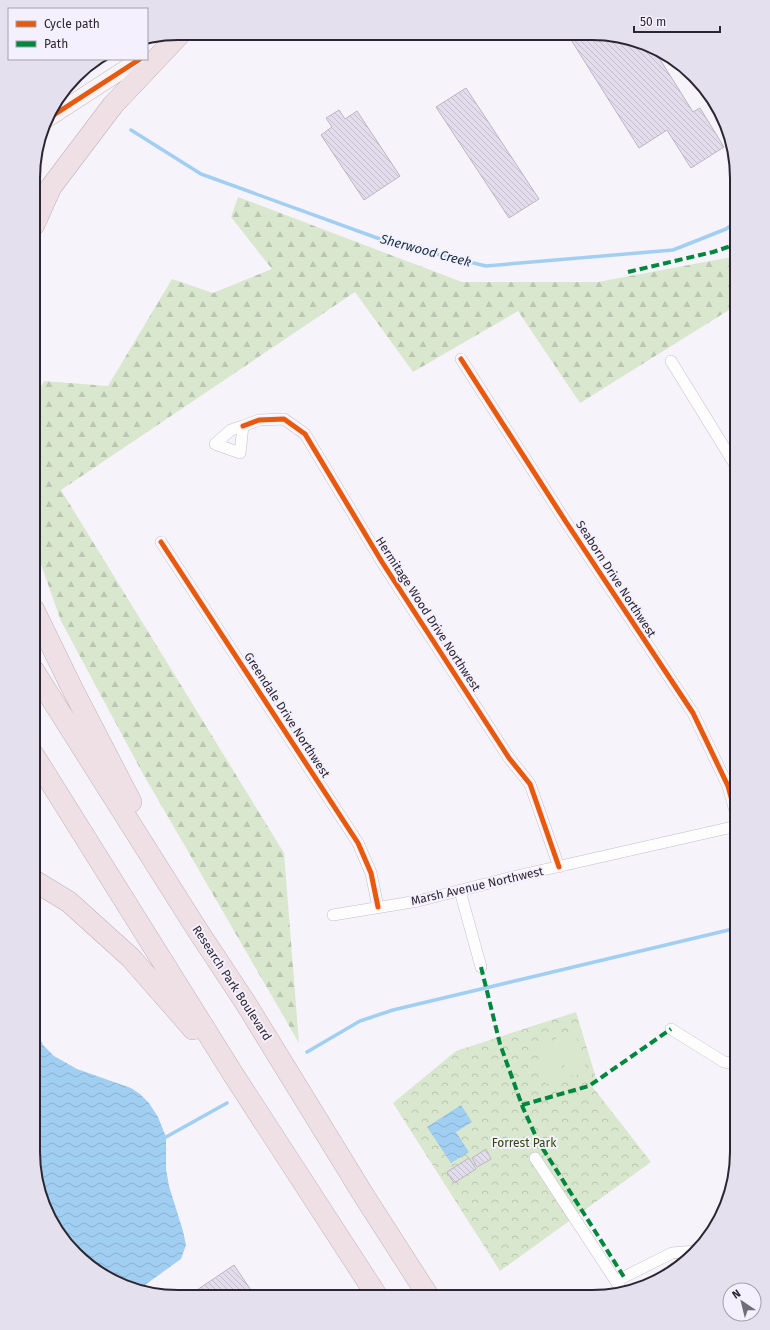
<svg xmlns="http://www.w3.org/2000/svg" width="770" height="1330" font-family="'Fira Sans',sans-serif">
<defs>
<pattern id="forest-firs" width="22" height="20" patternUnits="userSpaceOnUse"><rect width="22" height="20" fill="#d9e7ce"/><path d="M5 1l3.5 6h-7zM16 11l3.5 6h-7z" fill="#bac6b1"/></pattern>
<pattern id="park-crowns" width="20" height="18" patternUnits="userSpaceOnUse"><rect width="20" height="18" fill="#d9e7ce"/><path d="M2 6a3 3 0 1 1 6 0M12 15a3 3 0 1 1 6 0" fill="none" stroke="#bac6b1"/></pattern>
<pattern id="water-waves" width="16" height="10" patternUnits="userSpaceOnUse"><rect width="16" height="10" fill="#a1cff2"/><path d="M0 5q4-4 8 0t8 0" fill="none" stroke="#8bb2d0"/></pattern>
<pattern id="building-back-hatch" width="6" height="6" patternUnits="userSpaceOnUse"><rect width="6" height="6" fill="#e3dced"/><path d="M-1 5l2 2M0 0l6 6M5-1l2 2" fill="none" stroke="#c3bdcc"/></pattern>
</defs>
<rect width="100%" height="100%" fill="#f6f3fa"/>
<path fill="url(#forest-firs)" d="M238,197L462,282H598L737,256V305L580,403L518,311L413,372L355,292L61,490L284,853L299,1043L142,772L61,621L38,556L34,537V399L44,381L108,386L172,279L213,293L272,269L231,217Z"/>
<path fill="url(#park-crowns)" d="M576,1012L596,1078L591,1085L651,1162L500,1271L393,1103L456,1051Z"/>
<path fill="#d9e7ce" d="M575,1032L587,1072L568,1077L556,1038Z
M552,1039L565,1079L546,1084L534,1044Z"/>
<path fill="url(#water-waves)" d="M33,1008L38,1034L43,1045L54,1056L77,1069L131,1088L140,1094L149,1103L158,1117L166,1137V1169L169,1186L183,1231L186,1245L181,1259L138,1290L122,1286L83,1261L41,1199L33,1152Z
M461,1105L472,1122L456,1132L469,1152L451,1163L427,1127Z"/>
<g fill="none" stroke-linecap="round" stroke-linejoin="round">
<path stroke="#a1cff2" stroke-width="3.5" d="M131,130L201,174L391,243L486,266L673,250L726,229L737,221
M307,1052L360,1021L393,1010L737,928
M166,1137L227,1103"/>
</g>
<path fill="url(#building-back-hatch)" stroke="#bbb7c0" d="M568,35L620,36L656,53L693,112L700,108L724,147L691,168L667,130L639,148Z
M466,88L539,199L509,218L436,107Z
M339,110L345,119L357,111L400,176L364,200L321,135L332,127L326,118Z
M486,1149L491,1159L477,1167L472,1158Z
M469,1158L476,1169L454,1183L447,1172Z
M234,1265L255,1296H188Z"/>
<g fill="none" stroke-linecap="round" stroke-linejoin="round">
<g stroke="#c3bfc8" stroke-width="12">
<path id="minor" d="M461,359L566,522L693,713L728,786L737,818
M671,361L737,468
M243,426L259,420L284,419L305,434L382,562L509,758L530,784L559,867
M243,426L240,453L215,444L231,430Z
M161,542L358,843L371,873L378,907
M460,891L481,967
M333,915L418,901L521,875L737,826
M671,1029L724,1062L737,1064
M535,1158L623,1292
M616,1281L672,1253L696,1251"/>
</g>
<g stroke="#c3bfc8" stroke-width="17">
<path id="secondary" d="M46,120L140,59"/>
</g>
<g stroke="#c0b2b9" stroke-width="22">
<path id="motorway" d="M34,225L51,187L113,105L181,33
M34,610L72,688L131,802
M34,671L198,931L245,1002L366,1199L429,1297
M33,754L233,1074L377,1296
M33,880L69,902L131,958L193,1029"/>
</g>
<use href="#minor" stroke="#fefdfe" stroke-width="11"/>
<use href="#secondary" stroke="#f9f5f7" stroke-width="16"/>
<use href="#motorway" stroke="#eee0e4" stroke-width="21"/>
<path stroke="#00873e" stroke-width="4" stroke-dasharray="8 4" stroke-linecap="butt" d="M628,272L713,252L737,244
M481,967L500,1044L523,1108L538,1141L624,1277
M522,1105L589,1086L671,1029"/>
<g stroke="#f5f0fd" stroke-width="8">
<path id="cycleway" d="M46,120L140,59
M461,359L566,522L693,713L728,786L737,818
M243,426L259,420L284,419L305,434L382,562L509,758L530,784L559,867
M161,542L358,843L371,873L378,907"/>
</g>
<use href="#cycleway" stroke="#e8590c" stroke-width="5"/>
</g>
<g text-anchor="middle" stroke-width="4" stroke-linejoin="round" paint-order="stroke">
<g font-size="12" fill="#2b2632" stroke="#f5f0fd">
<text transform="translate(616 579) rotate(57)" y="4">Seaborn Drive Northwest</text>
<text transform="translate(428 614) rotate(57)" y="4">Hermitage Wood Drive Northwest</text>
<text transform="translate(287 715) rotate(57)" y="4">Greendale Drive Northwest</text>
<text transform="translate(477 886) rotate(-13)" y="4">Marsh Avenue Northwest</text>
<text transform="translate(232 983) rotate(57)" y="4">Research Park Boulevard</text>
</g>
<g font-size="12" fill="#2d4b02" stroke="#f5f0fd">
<text x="524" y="1147">Forrest Park</text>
</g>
<g font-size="13" font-style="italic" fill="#153246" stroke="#f5f0fd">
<text transform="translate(426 250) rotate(15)" y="5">Sherwood Creek</text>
</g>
</g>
<path d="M0 0H770V1330H0ZM178 40H592A138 138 0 0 1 730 178V1152A138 138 0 0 1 592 1290H178A138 138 0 0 1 40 1152V178A138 138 0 0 1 178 40Z" fill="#e5e0ed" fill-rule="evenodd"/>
<path fill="none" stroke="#2b2632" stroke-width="2" d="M178 40H592A138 138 0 0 1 730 178V1152A138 138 0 0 1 592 1290H178A138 138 0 0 1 40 1152V178A138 138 0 0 1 178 40Z"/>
<rect x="8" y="8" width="140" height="52" fill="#f5f0fd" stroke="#a49fac"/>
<rect x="16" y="21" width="20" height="6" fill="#e8590c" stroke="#a49fac"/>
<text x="44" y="28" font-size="12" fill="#2b2632">Cycle path</text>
<rect x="16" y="41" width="20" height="6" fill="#00873e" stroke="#a49fac"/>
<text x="44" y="48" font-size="12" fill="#2b2632">Path</text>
<g transform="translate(742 1302) rotate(325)"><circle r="19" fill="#f5f0fd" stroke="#a49fac"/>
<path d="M0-3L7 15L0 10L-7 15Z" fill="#726e78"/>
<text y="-6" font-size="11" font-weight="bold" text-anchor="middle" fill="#2b2632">N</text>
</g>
<path d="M634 26v6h86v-6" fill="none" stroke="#2b2632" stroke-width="2"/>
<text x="640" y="26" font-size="12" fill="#2b2632" stroke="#f5f0fd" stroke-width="3" paint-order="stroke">50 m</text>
</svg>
